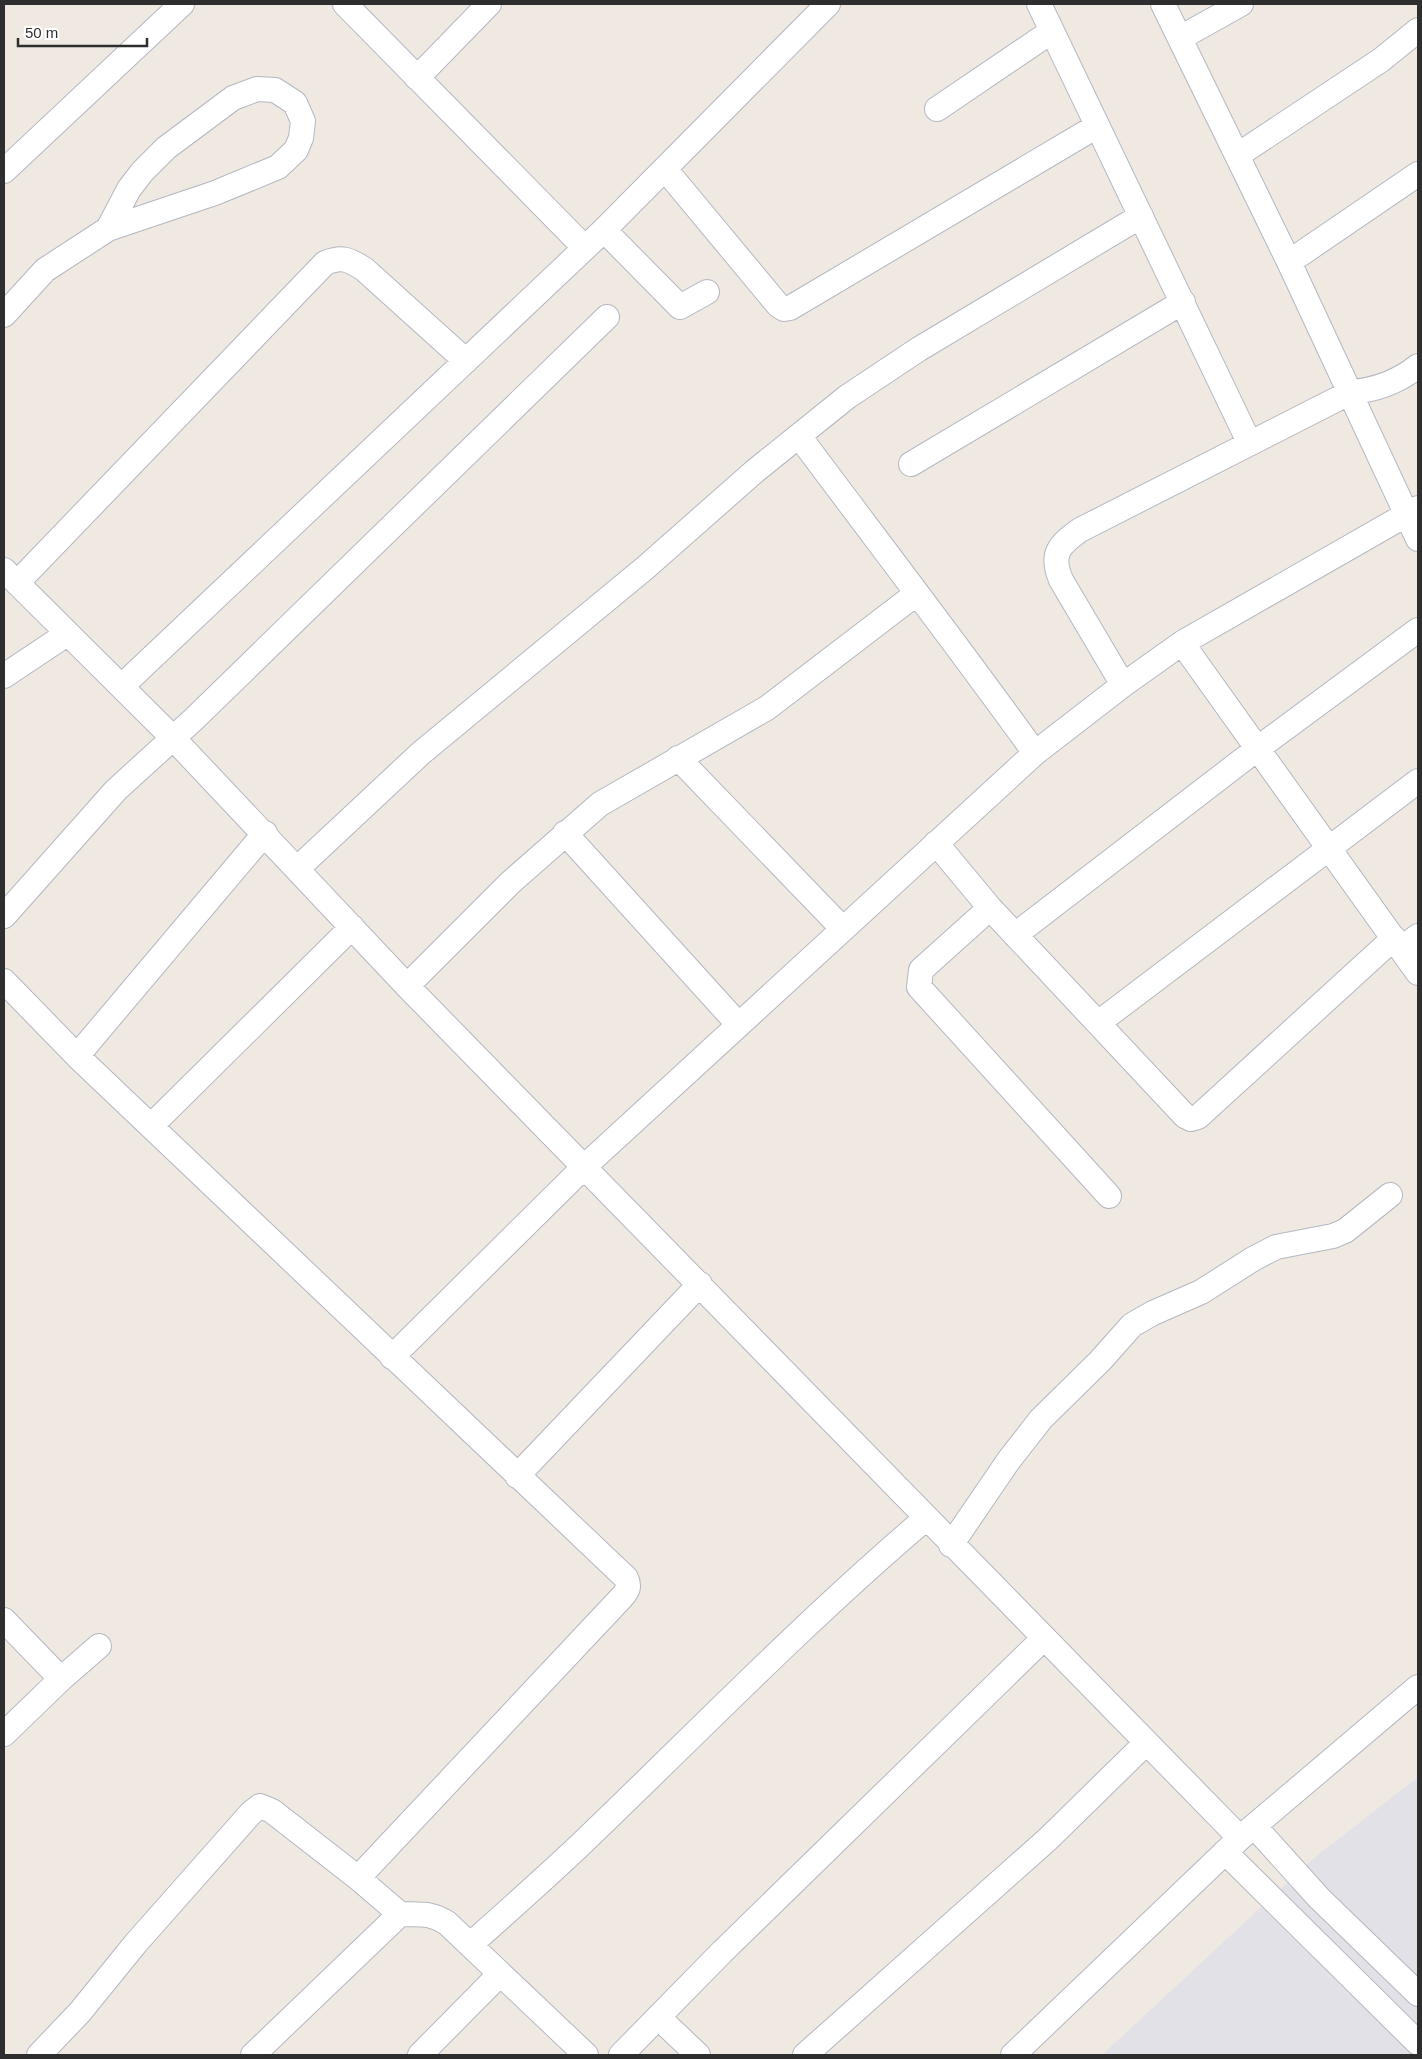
<svg xmlns="http://www.w3.org/2000/svg" width="1422" height="2059" font-family="Arial,sans-serif">
<rect width="100%" height="100%" fill="#efe9e1"/>
<path fill="#e3e1e8" d="M1418,1777V2055H1102L1314,1858Z"/>
<g fill="none" stroke-linecap="round" stroke-linejoin="round">
<g stroke="#b4b7c1" stroke-width="26">
<path id="minor" d="M345,4L584,247
M1039,4L1249,442
M1163,4L1289,262L1418,539
M1180,38L1241,4
M417,78L489,4
M937,109L1052,31
M1238,155L1381,60L1418,30
M665,169L778,305L784,309L790,308L1097,126
M4,171L182,4
M604,230L680,307L707,292
M1289,262L1418,174
M4,315L45,270L108,229L215,193L278,167L296,150L301,138L303,121L295,103L275,90L257,89L233,98L166,148L142,172L129,189L108,229
M799,436C878,542 958,646 1035,753
M911,464L1183,302
M4,570L173,738L407,986L1240,1838
M17,583L325,263C342,256 348,259 364,269L466,361
M1182,643L1418,973
M4,676L67,634
M1123,685L1061,580C1050,554 1059,545 1080,530L1351,392C1377,390 1398,382 1418,366
M122,686L604,230L828,4
M678,758L842,928
M565,833L738,1024
M936,843L990,908L1185,1116L1191,1119L1198,1117L1394,938
M298,868L421,753L645,568L755,471L847,397L919,349L1141,216
M990,908L921,970L919,987L1109,1196
M4,916L116,790L194,719L607,317
M1015,935L1257,749L1418,630
M1401,949L1418,936
M4,981L77,1056L626,1578C630,1586 628,1590 622,1597L358,1878
M407,986L511,882L600,804L767,708L916,594
M1098,1023L1418,781
M77,1056L265,833
M151,1126L352,927
M392,1357L584,1167L1035,753L1123,685L1182,643L1418,508
M517,1476L700,1284
M951,1545L1009,1460L1041,1419L1100,1361L1132,1325L1153,1313L1201,1292L1253,1259L1276,1247L1333,1236L1345,1231L1390,1195
M4,1620L61,1679
M4,1734L61,1679L99,1646
M1254,1826L1319,1898L1418,1994
M1225,1852L1418,2043
M471,1944C507,1912 543,1880 578,1847C693,1737 804,1622 925,1519
M658,2017L698,2055
M39,2055L80,2012L136,1943L251,1813L260,1806L272,1811L358,1878L400,1914C419,1915 431,1912 447,1923L586,2055
M253,2055L400,1914
M420,2055L500,1974
M621,2055L722,1952L1043,1639
M805,2055L1048,1839L1146,1743
M1013,2055L1240,1838L1418,1687"/>
</g>
<use href="#minor" stroke="#fff" stroke-width="24"/>
</g>
<rect width="1422" height="2059" fill="none" stroke="#2e2e2e" stroke-width="10"/>
<path d="M18 38v8h129v-8" fill="none" stroke="#2e2e2e" stroke-width="2.5"/>
<text x="25" y="38" font-size="15" fill="#2e2e2e" stroke="#ffffff" stroke-width="4" paint-order="stroke">50 m</text>
</svg>
